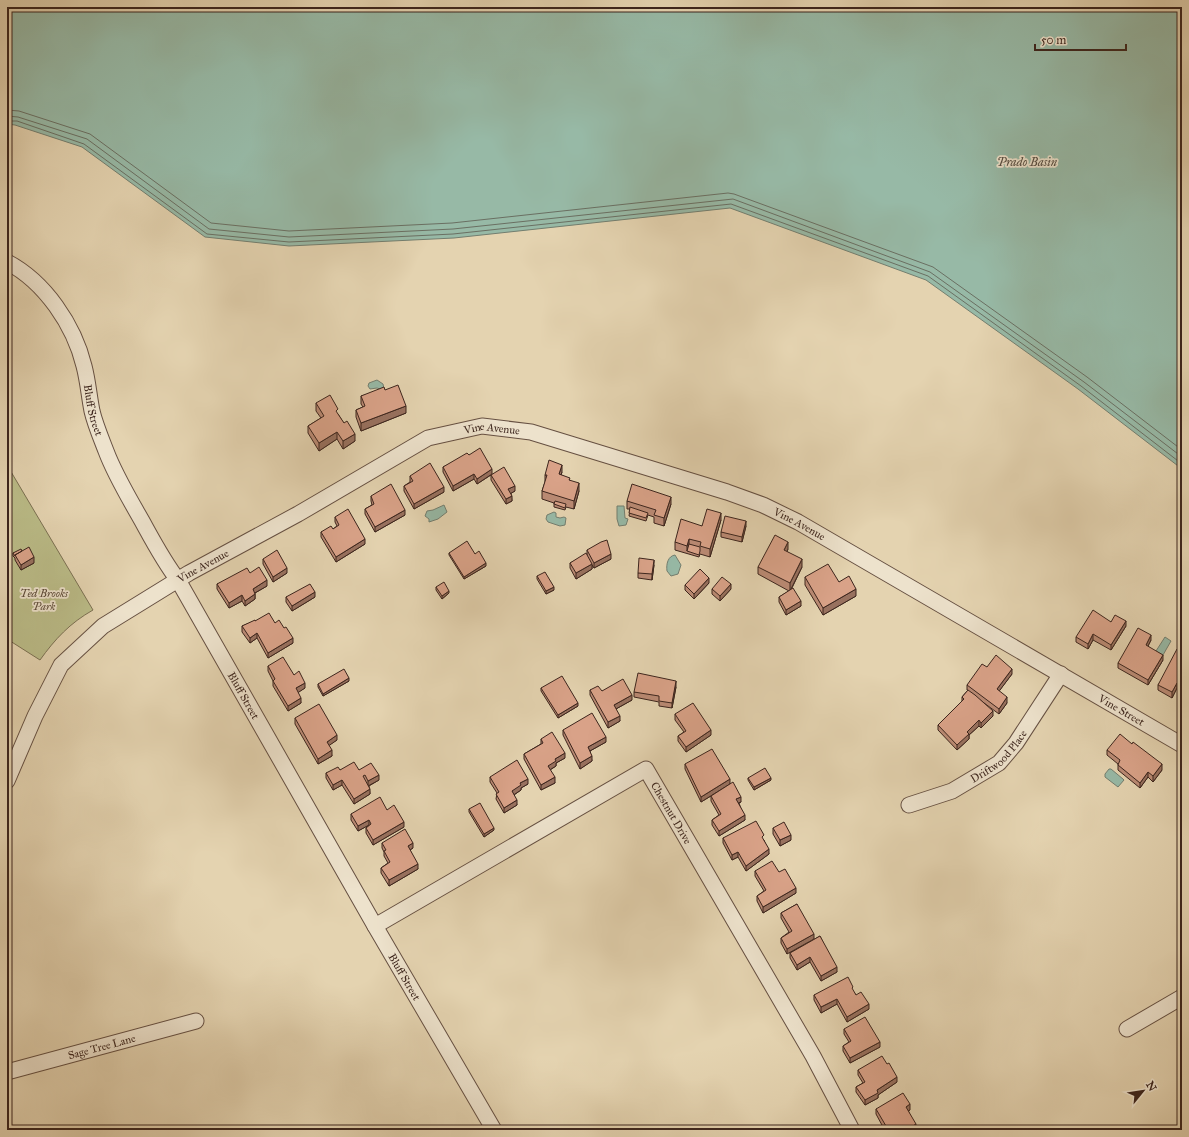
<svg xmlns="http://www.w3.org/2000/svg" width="1189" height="1137" font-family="'IM FELL Great Primer',serif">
<rect width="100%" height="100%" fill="#e4d3b0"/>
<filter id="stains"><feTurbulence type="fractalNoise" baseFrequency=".005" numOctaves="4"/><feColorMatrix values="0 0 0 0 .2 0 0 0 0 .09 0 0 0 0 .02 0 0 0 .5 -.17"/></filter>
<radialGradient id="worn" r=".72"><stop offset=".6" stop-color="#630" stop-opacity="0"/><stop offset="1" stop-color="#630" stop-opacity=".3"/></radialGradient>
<path fill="#babb87" stroke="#7b7052" d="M7,465L93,610C70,623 55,639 40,660L7,639Z"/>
<path fill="#97b9a6" stroke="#737e6f" d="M7,7H1182V469L1078,389L926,280L730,208L454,238L289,246L205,237L82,147L15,125L7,124Z
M377,380L383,384L384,389L383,390L377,388L370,389L368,386L369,383Z
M444,505L447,512L438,519L429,522V519L425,516L427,511L433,510Z
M617,506H624L625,518L628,519L626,525L619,526L617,519Z
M554,512L556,513V517L560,518L564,517L566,518L565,525L560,526L548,522L546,519L547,515Z
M675,555L681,565L678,574L671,576L667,571C666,564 668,556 675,555Z
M1165,637L1171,641L1163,655L1156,651Z
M1109,769H1111L1123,779L1124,780L1118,787L1105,777V774Z"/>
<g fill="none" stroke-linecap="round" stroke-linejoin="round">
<path stroke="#6a6f62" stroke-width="1" d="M7,110L19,111L90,134L211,223L289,231L452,223L728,193L734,194L933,267L1087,377L1182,450
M7,116L18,117L87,139L209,229L289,237L453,229L733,199L930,272L1084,382L1182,457
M7,121H17L84,144L207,234L289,242L453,234L731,204L928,276L1081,386L1182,464"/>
<g stroke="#665042" stroke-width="17">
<g id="minor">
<path id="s1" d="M7,262C45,282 74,325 84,366C88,381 89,396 92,411C95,424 101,438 106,451C115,475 129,498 142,521C153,541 164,562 178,580L375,926L494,1130"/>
<path id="s2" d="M7,781L35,716L61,665L103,626L189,573L298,514L428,438L482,426L531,432L727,492L763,505L798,522L1182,745"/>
<path id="s3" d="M909,805L952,791L999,763L1016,743L1061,674"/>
<path id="s4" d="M375,926L646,769L813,1056L852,1130"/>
<path d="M1127,1029L1182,997"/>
<path id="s5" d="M7,1072L196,1021"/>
</g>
</g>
<use href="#minor" stroke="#ede2cc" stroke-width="15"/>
</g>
<path fill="#bb8b75" stroke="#3c251d" d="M385,390L406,413L361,431L356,417V410L363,407L361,404V396Z
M316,403L338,414L355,441L343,449L337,439L319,451L308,433V426L321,418L316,411Z
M469,455L492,474L515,491L511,493L512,501L506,504L491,480V475L477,484L474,479L453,491L443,472V467Z
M562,472L561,475L570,480L579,491L574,509L566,507L565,510L554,507V503L542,499V491L545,482V475Z
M410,476L444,492L414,509L404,491V486L410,482Z
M371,496L405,515L375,532L365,514V509L372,505L371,501Z
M627,501L671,504L664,526L654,523V517L648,515L646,521L629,516L630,509H627Z
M335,517L365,544L336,562L321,537V532L333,529L337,526L335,522Z
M721,520L710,557L700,554L699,557L675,550V542L702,526Z
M746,526L742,542L721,537V532Z
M788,549L787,551L802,567L791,590L801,606L786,615L779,602V597L789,591L758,574V567Z
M587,550L611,559L594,568L592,565V569L576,579L570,568V563L587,555Z
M22,551L34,563L21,570L15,560V558L13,556V553Z
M449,553L475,554L486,566L464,579L449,555Z
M263,559L287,573L273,582L263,564Z
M654,565L652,580L638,578V573Z
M250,573L267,586L255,593V599L245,606L242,601L229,608L217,589V584Z
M537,576L554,590L546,594L537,579Z
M805,577L839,582L856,596L823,615L805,585Z
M709,583L694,599L685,590V585Z
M436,587L449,593L442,599L436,590Z
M712,589H731L720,601L712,594Z
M286,597H315L292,611L286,602Z
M255,621L275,623L293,643L268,658L257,638L250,643L242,632V626Z
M1111,622L1126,626L1111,650L1093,640L1088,649L1076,642V637Z
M1151,640L1148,646L1163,660L1148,685L1118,668V663Z
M1182,652V691L1177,688L1172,698L1158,690V685Z
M268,666L294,675L305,688L298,692L301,703L288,711L273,686V681L268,671Z
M987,667L1012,674L999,691L1007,703L999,714L980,700L993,716L981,728L979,726L969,735V739L957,750L938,730V725L962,702V697L968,690H967V685Z
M349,681L323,696L318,687V684Z
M676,687L672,708L659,706V702L634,697V692Z
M541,688L578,706L558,718L541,691Z
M590,690L602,691L632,700L616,709L620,721L608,728L590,695Z
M675,714L711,735L686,752L678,741V736L684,732L675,720Z
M295,718L337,740L329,745L332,756L318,764L295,724Z
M563,730L606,742L590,751L592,761L580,769L563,735Z
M541,739L565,758L556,763V766L550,770L555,783L541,790L524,759V754L541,744Z
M1107,750L1162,770L1153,782L1148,777L1140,788L1118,770V764L1107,755Z
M685,764L730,784L741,802L739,803L745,820L719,836L712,825V820L719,815L711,801V796L701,802L685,769Z
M340,770H359L379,780L369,786L370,794L354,804L342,785L333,790L326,778V773Z
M490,777L528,784L521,788V790L514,795L517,805L504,813L496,799L497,793L490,782Z
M748,778L771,780L754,790L748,780Z
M469,809L494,830L484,837L469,812Z
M387,810L404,827L373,845L366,833V828L369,825L358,831L351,820V814Z
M773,828L791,840L780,846L773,834Z
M723,838L764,840L769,854L746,871L738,857L732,860L723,843Z
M382,843L413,848L410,850L418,869L389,886L381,873V868L388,863L384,856V852L382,848Z
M755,871L779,872L796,893L763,913L757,901V896L764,891L755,876Z
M797,904L787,954L781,943V938L789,932L781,918V913Z
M820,936L837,972L821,981L810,962L797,970L790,958V953Z
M853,991L856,995L869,1009L847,1022L837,1004L821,1013L814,1000V995Z
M844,1029L880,1047L850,1063L843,1051V1046L849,1042L844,1034Z
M858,1070L897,1082L878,1095V1098L865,1105L856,1092V1087L863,1083L858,1075Z
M876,1109L910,1110H908L916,1129L883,1127L876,1114Z"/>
<path fill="#98715f" stroke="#3c251d" d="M406,406V413L361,431V423Z
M337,432V439L319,451V443Z
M355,434V441L343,449V441Z
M562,465V472L559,482V474Z
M492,469V474L477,484V479Z
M474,474V479L453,491V486Z
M579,483V491L574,509V501Z
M515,486V491L508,495V489Z
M444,487V492L414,509V504Z
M512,496V501L506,504V499Z
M671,497V504L664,526V518Z
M405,510V515L375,532V527Z
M721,513V520L710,557V549Z
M746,521V526L742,542V537Z
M365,539V544L336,562V557Z
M689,539V546L687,551V546Z
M788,542V549L784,558V550Z
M9,543V545L7,547V544Z
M611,554V559L594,568V563Z
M34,557V563L21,570V565Z
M802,559V567L790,591V583Z
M654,560V565L652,580V574Z
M486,563V566L464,579V577Z
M592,564V569L576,579V573Z
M287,568V573L273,582V577Z
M709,578V583L694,599V594Z
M267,580V586L253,594V589Z
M731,584V589L720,601V596Z
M554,587V590L546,594V591Z
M856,589V596L823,615V608Z
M449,591V593L442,599V596Z
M315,592V597L292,611V606Z
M255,594V599L245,606V601Z
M242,595V601L229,608V603Z
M801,601V606L786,615V610Z
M1126,621V626L1111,650V645Z
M257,633V638L250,643V638Z
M1093,634V640L1088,649V644Z
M1151,635V640L1146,650V645Z
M293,638V643L268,658V653Z
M1163,655V660L1148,685V680Z
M1012,669V674L997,694V689Z
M349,678V681L323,696V694Z
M676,681V687L672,708V703Z
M305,683V688L296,694V688Z
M1177,683V688L1172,698V692Z
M632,695V700L614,710V705Z
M1007,697V703L999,714V709Z
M301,698V703L288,711V706Z
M578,703V706L558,718V715Z
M993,711V716L981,728V723Z
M620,716V721L608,728V722Z
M979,720V726L969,735V739L957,750V745L967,732Z
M711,730V735L686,752V747Z
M337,735V740L327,747V742Z
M606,737V742L588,752V747Z
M332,750V756L318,764V759Z
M565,753V758L556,763V766L548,771V766L555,759Z
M592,756V761L580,769V763Z
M1162,764V770L1153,782V776Z
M1148,772V777L1140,788V783Z
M379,775V780L368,786V781Z
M555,777V783L541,790V785Z
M771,778V780L754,790V787Z
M528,779V784L521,788V790L512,796V791L520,783Z
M730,779V784L701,802V797Z
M342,780V785L333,790V785Z
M370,789V794L354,804V799Z
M741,797V802L736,804V799Z
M517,800V805L504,813V808Z
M745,815V820L719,836V831Z
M369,820V825L358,831V826Z
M404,822V827L373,845V840Z
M494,828V830L484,837V834Z
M791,835V840L780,846V840Z
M413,843V848L408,851V846Z
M769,849V854L746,871V866Z
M738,852V857L732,860V855Z
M418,864V869L389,886V880Z
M796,888V893L763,913V907Z
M814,934V939L787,954V949Z
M810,957V962L797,970V965Z
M837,967V972L821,981V976Z
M837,999V1004L821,1013V1007Z
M869,1004V1009L847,1022V1017Z
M880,1042V1047L850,1063V1058Z
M897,1077V1082L878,1095V1098L865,1105V1100L877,1090Z
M910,1104V1110L906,1112V1107Z
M916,1124V1129L915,1130H906Z"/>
<path fill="#d9a288" stroke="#3c251d" d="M398,385L406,406L361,423L356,410L365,406L361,396L384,387L385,390Z
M330,395L338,409L336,411L344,423L347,421L355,434L343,441L337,432L319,443L308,426L324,416L316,403Z
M480,448L492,469L477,479L474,474L453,486L443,467L467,453L469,455Z
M549,460L562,465L559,474L570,478L569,480L579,483L574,501L542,491L547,475H545Z
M430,463L444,487L414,504L404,486L413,481L410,476Z
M504,467L515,486L508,489L512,496L506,499L491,475Z
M391,484L405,510L375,527L365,509L374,504L371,496Z
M632,484L671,497L664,518L654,515L656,510L627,501Z
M555,501L566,504L565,508L554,504Z
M630,507L648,513L646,518L629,513Z
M348,509L365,539L336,557L321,532L331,526L333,529L339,525L335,517Z
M707,509L721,513L710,549L700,546L701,542L689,539L687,546L675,542L681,519L702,526Z
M725,516L746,521L742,537L721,532Z
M775,535L788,542L784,550L802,559L790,583L758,567Z
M7,539L9,543L7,544Z
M607,540L611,554L594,563L587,550L601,542Z
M467,541L475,554L479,551L486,563L464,577L449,553Z
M689,544L700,547V551L699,555L687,551Z
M29,547L34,557L21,565L15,555Z
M21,549L22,551L15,555V556L13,553Z
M277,550L287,568L273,577L263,559Z
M586,553L592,564L576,573L570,563Z
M639,558L654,560L652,574L638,573Z
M828,564L839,582L849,576L856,589L823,608L805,577Z
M259,567L267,580L253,589L255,594L245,601L242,595L229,603L217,584L247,568L250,573Z
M700,569L709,578L694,594L685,585Z
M545,572L554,587L546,591L537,576Z
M722,577L731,584L720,596L712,589Z
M444,582L449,591L442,596L436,587Z
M310,584L315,592L292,606L286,597Z
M793,588L801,601L786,610L779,597Z
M1093,610L1111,622L1115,615L1126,621L1111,645L1093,634L1088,644L1076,637Z
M269,613L275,623L279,620L284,628L286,627L293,638L268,653L257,633L250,638L242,626L255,620V621Z
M1138,628L1151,635L1146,645L1163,655L1148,680L1118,663Z
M1177,649L1182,652V686L1177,683L1172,692L1158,685Z
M996,655L1012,669L997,689L1007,697L999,709L967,685L982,664L987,667Z
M283,657L294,675L299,671L305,683L296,688L301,698L288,706L273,681L275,679L268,666Z
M344,669L349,678L323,694L318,684Z
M638,673L676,681L672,703L659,701V696L634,692Z
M562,676L578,703L558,715L541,688Z
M623,679L632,695L614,705L620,716L608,722L590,690L598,686L602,691Z
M968,690L975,695L993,711L981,723L979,720L967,732L969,734L957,745L938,725L964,699L962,697Z
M693,703L711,730L686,747L678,736L686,731L675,714Z
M319,704L337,735L327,742L332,750L318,759L295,718Z
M592,713L606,737L588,747L592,756L580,763L563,730Z
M552,732L565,753L555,759L556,761L548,766L555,777L541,785L524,754L543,743L541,739Z
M1120,734L1132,744L1133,742L1162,764L1153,776L1148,772L1140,783L1118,765L1120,760L1107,750Z
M712,749L730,779L701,797L685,764Z
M517,760L528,779L520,783L521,785L512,791L517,800L504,808L496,794L499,792L490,777Z
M354,762L359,770L371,763L379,775L368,781L365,775L363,776L370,789L354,799L342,780L333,785L326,773L338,767L340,770Z
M765,768L771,778L754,787L748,778Z
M733,782L741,797L736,799L745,815L719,831L712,820L721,814L711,796Z
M380,797L387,810L394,805L404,822L373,840L366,828L371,824L369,820L358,826L351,814Z
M480,803L494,828L484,834L469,809Z
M756,821L764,835L762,837L769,849L746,866L738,852L732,855L723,838Z
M784,822L791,835L780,840L773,828Z
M405,829L413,843L408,846L418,864L389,880L381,868L390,862L384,851L386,850L382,843Z
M772,861L779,872L785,869L796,888L763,907L757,896L766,890L755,871Z
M797,904L814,934L787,949L781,938L792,931L781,913Z
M820,936L837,967L821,976L810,957L797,965L790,953Z
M848,977L853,987L852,988L856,995L861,992L869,1004L847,1017L837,999L821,1007L814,995Z
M865,1017L880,1042L850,1058L843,1046L851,1041L844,1029Z
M882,1056L887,1064L889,1063L897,1077L877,1090L878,1093L865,1100L856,1087L865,1082L858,1070Z
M903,1093L910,1104L906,1107L916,1124L906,1130H879L886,1126L876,1109Z"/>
<g text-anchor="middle" stroke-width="3.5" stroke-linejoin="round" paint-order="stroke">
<g font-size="11" fill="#3c251d" stroke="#ede2cc">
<text dy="4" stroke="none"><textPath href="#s1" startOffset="178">Bluff Street</textPath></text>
<text dy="4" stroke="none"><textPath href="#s2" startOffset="626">Vine Avenue</textPath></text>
<text dy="4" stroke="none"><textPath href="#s2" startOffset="950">Vine Avenue</textPath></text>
<text dy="4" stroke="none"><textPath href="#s2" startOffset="302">Vine Avenue</textPath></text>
<text dy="4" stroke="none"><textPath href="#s1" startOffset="502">Bluff Street</textPath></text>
<text dy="4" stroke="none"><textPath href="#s2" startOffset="1322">Vine Street</textPath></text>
<text dy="4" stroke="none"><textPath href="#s3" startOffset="104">Driftwood Place</textPath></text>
<text dy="4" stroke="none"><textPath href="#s4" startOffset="364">Chestnut Drive</textPath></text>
<text dy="4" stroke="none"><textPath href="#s1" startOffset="826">Bluff Street</textPath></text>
<text dy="4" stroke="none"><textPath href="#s5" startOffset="98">Sage Tree Lane</textPath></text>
</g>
<g font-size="11" font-style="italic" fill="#5c4a38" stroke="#ede2cc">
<text x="44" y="597">Ted Brooks<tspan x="44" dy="13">Park</tspan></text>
</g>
<g font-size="12" font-style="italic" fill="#534a3f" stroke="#ede2cc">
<text x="1027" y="166">Prado Basin</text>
</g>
</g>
<rect width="1189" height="1137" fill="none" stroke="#e4d3b0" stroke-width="24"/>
<rect x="8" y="8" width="1173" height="1121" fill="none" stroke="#3c251d" stroke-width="2"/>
<rect x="12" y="12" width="1165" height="1113" fill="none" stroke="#3c251d"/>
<g transform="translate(1143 1091) rotate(60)" stroke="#ede2cc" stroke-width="3" paint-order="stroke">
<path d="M0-3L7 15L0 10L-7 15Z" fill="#3c251d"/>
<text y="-6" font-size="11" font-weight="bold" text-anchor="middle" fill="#3c251d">N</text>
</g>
<path d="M1035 44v6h91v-6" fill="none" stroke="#3c251d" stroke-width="2"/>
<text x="1041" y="44" font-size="12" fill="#3c251d" stroke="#ede2cc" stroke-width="3" paint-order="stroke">50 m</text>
<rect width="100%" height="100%" filter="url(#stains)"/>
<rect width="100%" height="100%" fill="url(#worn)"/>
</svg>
